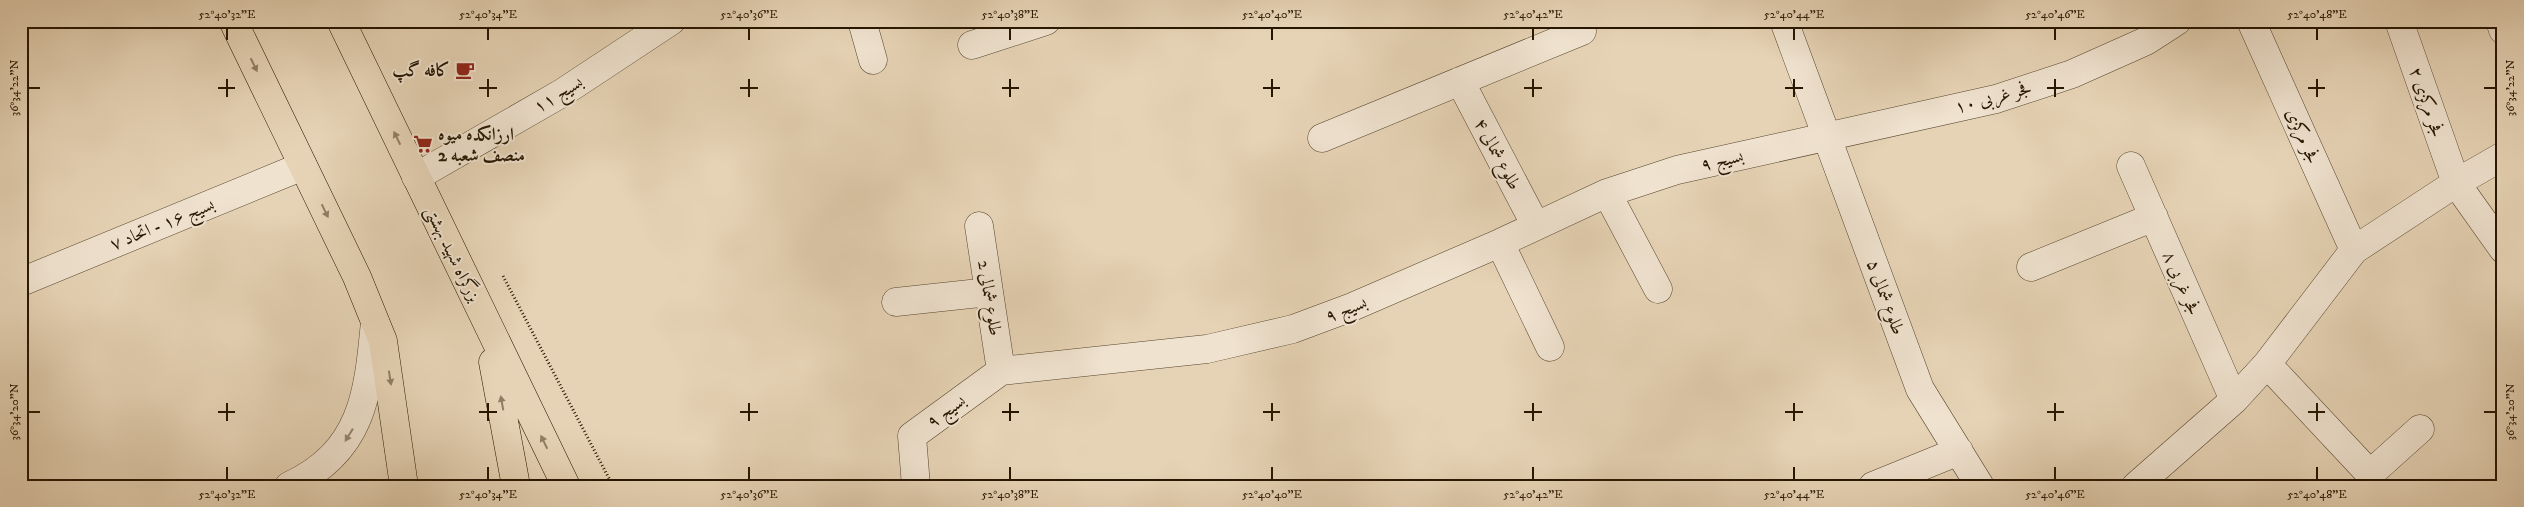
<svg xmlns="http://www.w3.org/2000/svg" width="2524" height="507" font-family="'IM FELL DW Pica',Amiri,serif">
<rect width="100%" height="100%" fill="#e6d3b5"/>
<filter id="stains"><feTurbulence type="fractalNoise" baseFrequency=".004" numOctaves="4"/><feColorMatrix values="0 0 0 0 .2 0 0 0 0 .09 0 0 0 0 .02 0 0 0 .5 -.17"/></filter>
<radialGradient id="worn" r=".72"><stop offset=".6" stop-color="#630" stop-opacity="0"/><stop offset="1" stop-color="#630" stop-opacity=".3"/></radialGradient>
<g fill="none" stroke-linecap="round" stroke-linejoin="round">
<g stroke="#56452d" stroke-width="29">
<path id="minor" d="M862,21L873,60
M1784,21L1920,389L1980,486
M2251,21L2354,250
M2399,21L2456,183L2503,249
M2500,21L2503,30
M972,45L1046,21
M1460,81L1536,226
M1322,138L1582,31
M2131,166L2234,400
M416,177L562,93L671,21
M1607,193L1658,289
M979,226L1001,371
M1500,243L1550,347
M2031,267L2154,217
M21,282L303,166
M896,302L989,292
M2267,364L2370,474L2420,429
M289,486C363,451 368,395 375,322
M916,486L912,436L1001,371L1207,349L1293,329L1352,307L1500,243L1607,193L1677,170L1996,99L2072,74L2146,41L2177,21
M1873,486L1959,451
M2136,486L2234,400L2267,364L2354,250L2456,183L2503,156"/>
</g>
<g stroke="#261600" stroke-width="29">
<path id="highway" d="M233,21L357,277L383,341L404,486
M341,21L566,486
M493,362L516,486"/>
</g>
<path stroke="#261600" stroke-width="3" stroke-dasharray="1 2.5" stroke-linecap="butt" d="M503,276L613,486"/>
<use href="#minor" stroke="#efe2cf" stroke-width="28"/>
<use href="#highway" stroke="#e6d3b5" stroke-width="28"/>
</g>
<defs><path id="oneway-solid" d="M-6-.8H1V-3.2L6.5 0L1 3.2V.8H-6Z" transform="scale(1.25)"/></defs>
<g fill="#907e64">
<use href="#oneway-solid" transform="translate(254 65) rotate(64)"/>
<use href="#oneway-solid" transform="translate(397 138) rotate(-116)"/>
<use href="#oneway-solid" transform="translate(325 211) rotate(64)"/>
<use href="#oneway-solid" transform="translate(390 378) rotate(81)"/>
<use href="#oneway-solid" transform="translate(502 403) rotate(-100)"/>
<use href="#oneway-solid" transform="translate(544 442) rotate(-116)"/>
</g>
<use fill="#958672" href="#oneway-solid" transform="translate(349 435) rotate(122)"/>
<path fill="none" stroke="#261600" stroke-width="2" d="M227,28V40M488,28V40M749,28V40M1010,28V40M1272,28V40M1533,28V40M1794,28V40M2055,28V40M2317,28V40M227,79V97M488,79V97M749,79V97M1010,79V97M1272,79V97M1533,79V97M1794,79V97M2055,79V97M2317,79V97M28,88H40M218,88H235M479,88H497M740,88H758M1002,88H1019M1263,88H1280M1524,88H1542M1785,88H1803M2047,88H2064M2308,88H2325M2484,88H2496M227,403V421M488,403V421M749,403V421M1010,403V421M1272,403V421M1533,403V421M1794,403V421M2055,403V421M2317,403V421M28,412H40M218,412H235M479,412H497M740,412H758M1002,412H1019M1263,412H1280M1524,412H1542M1785,412H1803M2047,412H2064M2308,412H2325M2484,412H2496M227,467V480M488,467V480M749,467V480M1010,467V480M1272,467V480M1533,467V480M1794,467V480M2055,467V480M2317,467V480"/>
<defs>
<g id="cafe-bare" transform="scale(1.5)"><path d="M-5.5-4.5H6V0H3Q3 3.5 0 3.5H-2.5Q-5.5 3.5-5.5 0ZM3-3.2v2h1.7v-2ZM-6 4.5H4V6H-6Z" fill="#8f2418" stroke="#efe2cf" stroke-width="2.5" paint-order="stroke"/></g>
<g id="supermarket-bare" transform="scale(1.5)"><path d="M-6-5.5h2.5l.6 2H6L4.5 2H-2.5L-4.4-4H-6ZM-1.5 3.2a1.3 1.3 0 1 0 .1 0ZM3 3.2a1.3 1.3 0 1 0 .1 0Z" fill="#8f2418" stroke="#efe2cf" stroke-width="2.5" paint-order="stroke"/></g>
</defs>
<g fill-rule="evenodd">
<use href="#cafe-bare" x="465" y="70"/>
<use href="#supermarket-bare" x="423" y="144"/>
</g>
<g text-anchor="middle" stroke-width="4" stroke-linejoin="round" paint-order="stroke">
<g font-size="18" font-weight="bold" fill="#261600" stroke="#efe2cf" text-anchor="end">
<text x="450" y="76">کافه گپ</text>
<text x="438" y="140" text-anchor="start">ارزانکده میوه<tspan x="438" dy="21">منصف شعبه 2</tspan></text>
</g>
<g font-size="18" fill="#261600" stroke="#efe2cf">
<text transform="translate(558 94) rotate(-31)" y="6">بسیج ۱۱</text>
<text transform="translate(1993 97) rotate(-15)" y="6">فجر غربی ۱۰</text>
<text transform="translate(2427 102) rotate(71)" y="6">فجر مرکزی ۲</text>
<text transform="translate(2303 136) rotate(66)" y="6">فجر مرکزی</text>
<text transform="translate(1498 154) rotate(62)" y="6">طلوع شمالی ۴</text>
<text transform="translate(1722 160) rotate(-13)" y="6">بسیج ۹</text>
<text transform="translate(162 224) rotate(-22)" y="6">بسیج ۱۶ - اتحاد ۷</text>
<text transform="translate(453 254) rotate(64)" y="6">بزرگراه شهید بهشتی</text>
<text transform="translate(2182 283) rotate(66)" y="6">فجر غربی ۸</text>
<text transform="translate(1886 297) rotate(70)" y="6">طلوع شمالی ۵</text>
<text transform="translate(990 298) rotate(81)" y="6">طلوع شمالی 2</text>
<text transform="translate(1346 309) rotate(-21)" y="6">بسیج ۹</text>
<text transform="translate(946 411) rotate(-36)" y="6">بسیج ۹</text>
</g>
</g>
<rect width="2524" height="507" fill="none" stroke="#e6d3b5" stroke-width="55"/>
<rect x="28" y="28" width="2468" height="452" fill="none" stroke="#261600" stroke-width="2"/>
<g font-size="12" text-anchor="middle" fill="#261600">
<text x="227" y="18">52°40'32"E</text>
<text x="488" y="18">52°40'34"E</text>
<text x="749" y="18">52°40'36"E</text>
<text x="1010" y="18">52°40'38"E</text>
<text x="1272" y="18">52°40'40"E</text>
<text x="1533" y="18">52°40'42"E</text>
<text x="1794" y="18">52°40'44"E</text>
<text x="2055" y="18">52°40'46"E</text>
<text x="2317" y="18">52°40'48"E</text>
<text transform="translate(14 88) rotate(-90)" y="4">36°34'22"N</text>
<text transform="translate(2510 88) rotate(-90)" y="4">36°34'22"N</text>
<text transform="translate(14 412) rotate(-90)" y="4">36°34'20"N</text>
<text transform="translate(2510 412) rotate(-90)" y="4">36°34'20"N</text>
<text x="227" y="498">52°40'32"E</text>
<text x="488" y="498">52°40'34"E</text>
<text x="749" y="498">52°40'36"E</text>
<text x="1010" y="498">52°40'38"E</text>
<text x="1272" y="498">52°40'40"E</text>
<text x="1533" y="498">52°40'42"E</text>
<text x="1794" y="498">52°40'44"E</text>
<text x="2055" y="498">52°40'46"E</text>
<text x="2317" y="498">52°40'48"E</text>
</g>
<rect width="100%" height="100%" filter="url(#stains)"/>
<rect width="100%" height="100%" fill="url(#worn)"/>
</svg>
